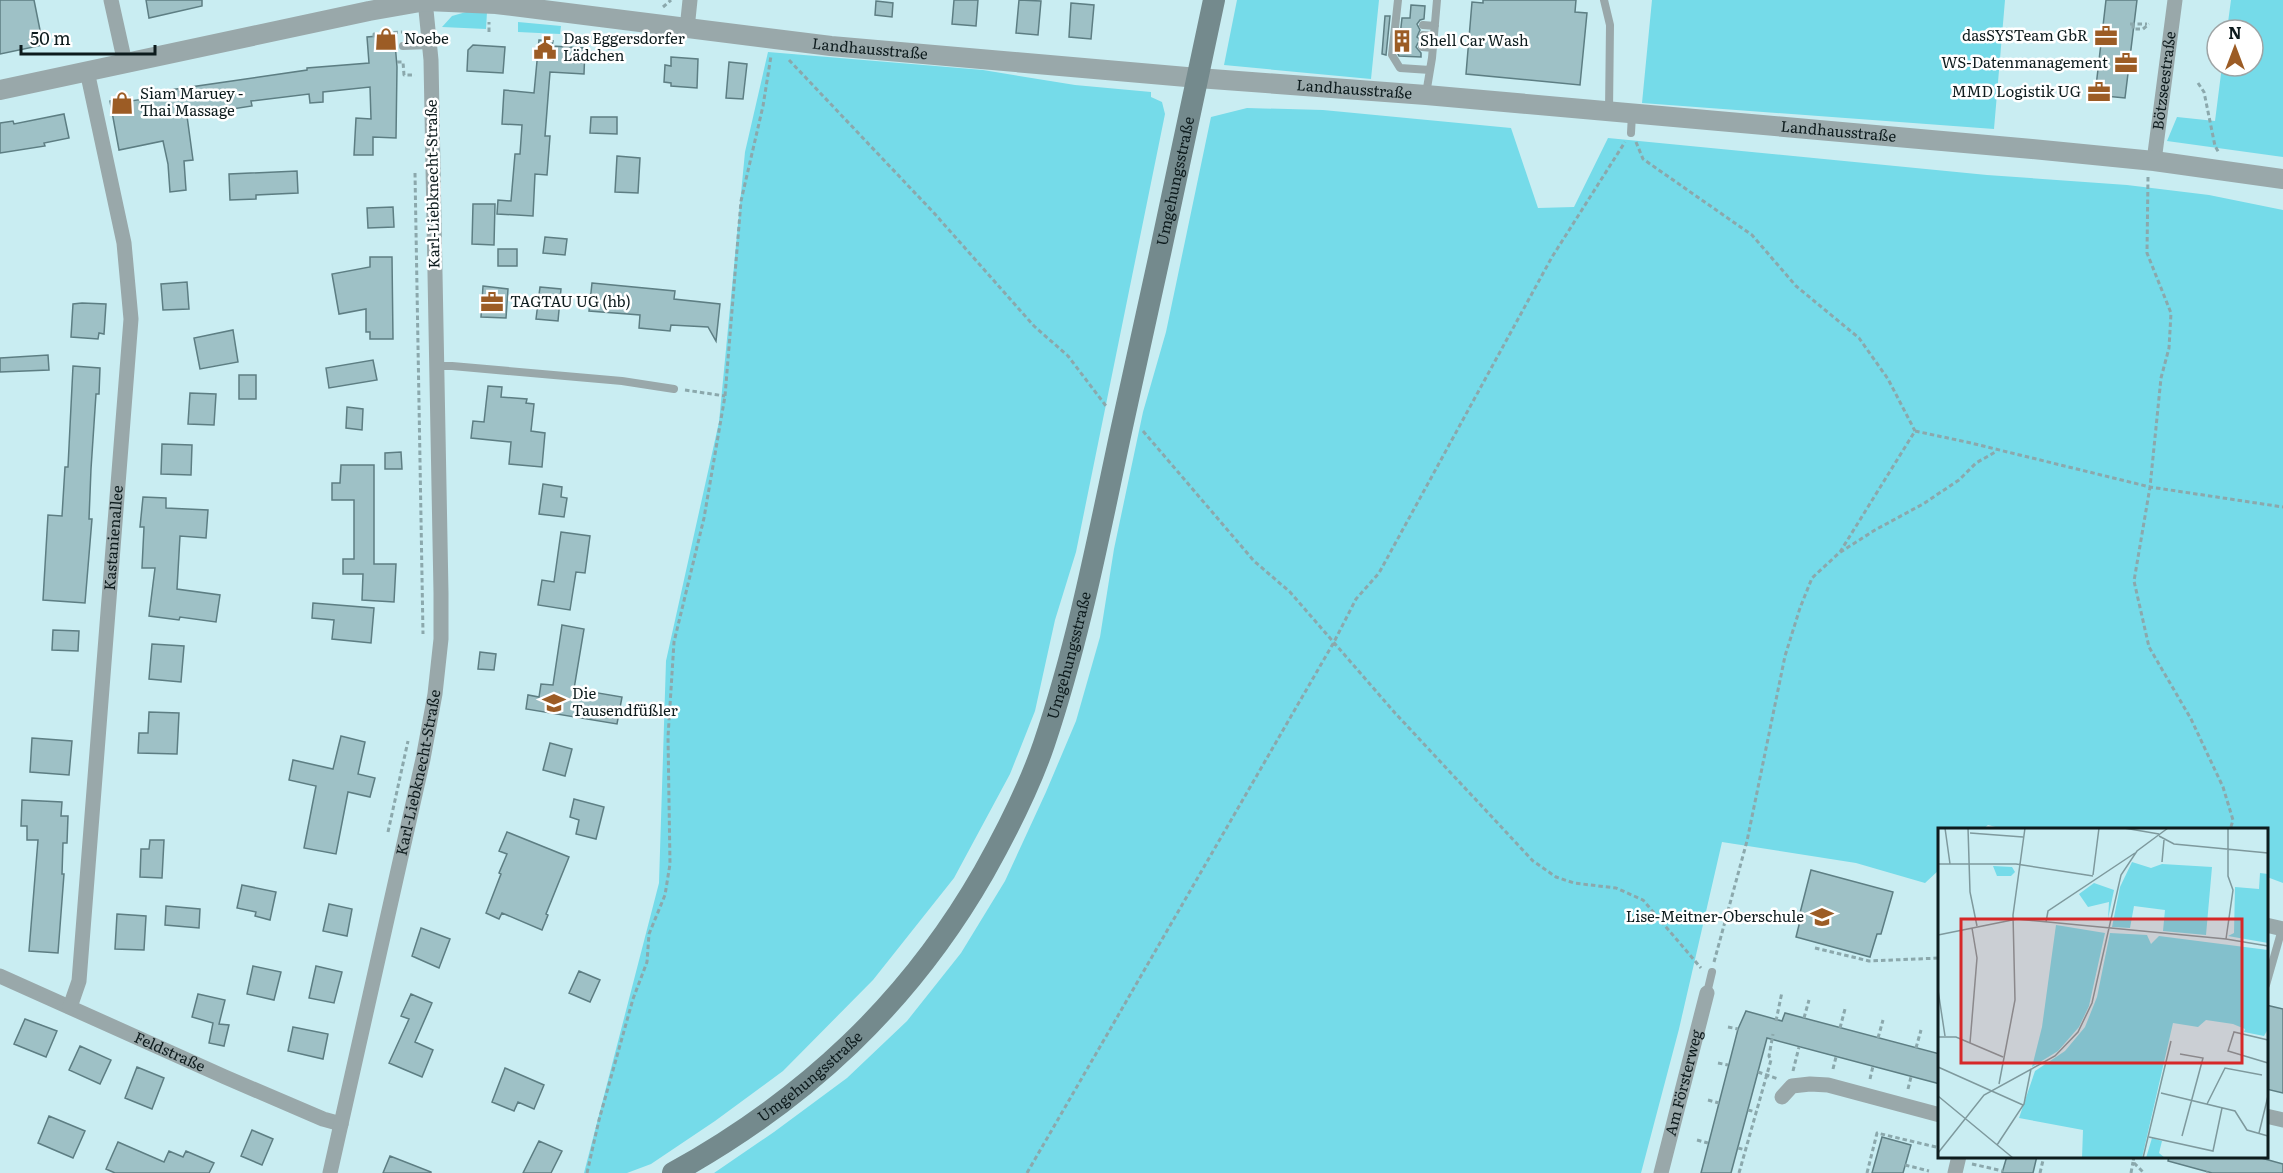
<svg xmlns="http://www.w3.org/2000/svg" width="2283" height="1173" font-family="Literata,serif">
<rect width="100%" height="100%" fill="#c9edf2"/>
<path fill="#75dbe9" d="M1237,0H1379L1371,79L1224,65Z
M1652,0H2005L1994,129L1642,103Z
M2231,0H2283V157L2167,141L2177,117L2215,121L2222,66H2253V30H2227Z
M466,12H487L486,29L442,27L452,16Z
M518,22L561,26L560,34L518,32Z
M768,52L983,70L1075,85L1151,92V97L1162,102L1165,114L1076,552L1055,620L1035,711L1010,774L954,878L873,980L783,1071L715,1121L651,1164L627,1173H584L659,883L666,661L719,422L745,152Z
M1247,108L1323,110L1511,128L1538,208L1574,207L1608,138L1987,175L2127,185L2209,195L2283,210V883L2267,877L2266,830H2007L1988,825L1983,829L1940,830L1939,870L1925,883L1856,863L1722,842L1679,1029L1641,1173H714L774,1132L847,1078L907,1021L961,953L1005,881L1046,792L1076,721L1100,637L1114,549L1143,412L1166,332L1211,117Z"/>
<path fill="#9ec1c6" stroke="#5d7e83" stroke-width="1.5" d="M0,0H34L43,45L0,54Z
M146,0H202V6L149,18Z
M954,0H978L976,26L952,24Z
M1019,0L1041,1L1038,35L1016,33Z
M1483,0H1576L1575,12L1587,13L1580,85L1466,74L1472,2L1483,3Z
M2106,0H2137L2125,98L2095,95Z
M876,1L893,3L892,17L875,15Z
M1071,3L1094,5L1091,39L1069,37Z
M1411,5L1425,6L1424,19L1420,20L1417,24L1420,30L1417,37L1422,41L1418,43L1416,47L1421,53V57L1399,56L1398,54L1402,18H1410Z
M1385,16H1390L1386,55L1382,54Z
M390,35L391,41L395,43L397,67L396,138L373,137V155H354L356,118L371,119L370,87L323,92V102L310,103L309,94L251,101L252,106L187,116L193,160L184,161L186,190L170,192L168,164L163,141L119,150L110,101L130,97L131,101L171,95L170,90L307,70V68L369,63L367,37Z
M539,40L553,41L552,46L585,48L584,74L550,72L545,136H550L547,175L535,174L533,216L497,214L498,200L511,201L515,154H520L522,125L502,124L504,90L534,93Z
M473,45L505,47L503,73L467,71L468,50Z
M671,57L698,59L697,88L671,86V83L664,82L665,65L671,66Z
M729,62L747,64L743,99L726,98Z
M64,114L69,138L44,143L45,146L0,153V123L13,121L14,124Z
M591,117H617V134L590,133Z
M617,156L640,158L638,193L615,192Z
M297,171L298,193L256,195V199L230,200L229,174Z
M473,204H495L494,245L472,244Z
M393,207L394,227L368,228L367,208Z
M545,237L567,239L565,255L543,253Z
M498,249H517V266H498Z
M370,257H392L393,339H370V332H366V309L339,314L332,274L370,267Z
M187,282L189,309L163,310L161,284Z
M592,283L675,291L674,299L720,304L716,341L708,327L671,325L670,331L639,328L640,315L589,311Z
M483,286L508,289L506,318L481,317Z
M540,287L561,289L558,321L536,319Z
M82,303L106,304L104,334L99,333L98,339L71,337L73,304Z
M233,330L238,362L200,369L194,338Z
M48,355L49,370L0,372V358Z
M373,360L377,380L329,388L326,368Z
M73,366L100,368L99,394H96L91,469L89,519H92L85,603L43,600L48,515L62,516L65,467H68Z
M239,375H256V399H239Z
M488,386L502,387L501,397L527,399L526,403L534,404L531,431L545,433L542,467L509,464L511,442L471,438L473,421L484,422Z
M190,393L216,394L214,425L188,424Z
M347,407L363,409L362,430L346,428Z
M162,444L192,445L191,475L161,474Z
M401,452L402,469H385V453Z
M341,465H374V564H396L394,602L362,600L363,574H343V559H354V500H332V483H340Z
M543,484L562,487L561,497L567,498L564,517L539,514Z
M143,497L166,498V508L208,510L206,538L180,536L177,589L220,595L216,622L180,617L179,620L149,616L155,568H142L144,527H140Z
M561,532L590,536L585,573L576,572L570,610L538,605L542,580L554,582Z
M313,603L374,608L371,643L332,639L334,620L312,618Z
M562,625L584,629L574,689L622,697L617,724L526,709L528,695L539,697L541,684L553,685Z
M53,630L79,631L78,651L52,650Z
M152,644L184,646L181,682L149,679Z
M480,652L496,654L494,670L478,669Z
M149,712L179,713L177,754L138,753L139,733H148Z
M341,736L365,742L358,774L375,778L370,797L348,792L336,854L304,848L316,786L289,780L293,760L333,769Z
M32,738L72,741L69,775L30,772Z
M550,743L572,749L565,776L543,770Z
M574,799L604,807L596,839L576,834L579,820L570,817Z
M22,800L62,802L61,816H68L67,843H63L62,874H64L58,953L29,951L38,840H27V826H21Z
M507,832L569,857L546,914L548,915L542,930L502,913L499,919L486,913L501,874L499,873L507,854L499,851Z
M150,840H164L162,878L140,877L141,849H149Z
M1811,870L1893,892L1881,934H1877L1870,957L1796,937L1802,913H1800Z
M242,885L276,892L270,920L255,916L256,912L237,908Z
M329,904L352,909L347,936L323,931Z
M166,906L200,909L199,928L165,925Z
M117,914L146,916L144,950L115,949Z
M421,928L450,939L439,968L412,956Z
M253,966L281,972L274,1000L247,994Z
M316,966L342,972L334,1003L309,998Z
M579,971L600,980L590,1002L569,993Z
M198,994L225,1000L219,1024L229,1025L224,1046L209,1043L213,1023L192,1017Z
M411,994L432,1003L415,1042L433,1050L422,1077L389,1063L409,1019L401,1016Z
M2266,1005L2283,1009V1093L2266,1089Z
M1746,1011L1782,1021L1785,1013L1940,1054V1084L1767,1038L1731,1173H1701L1738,1029Z
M25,1019L57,1031L46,1057L14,1044Z
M293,1027L328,1034L323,1059L288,1051Z
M80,1046L111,1060L100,1084L69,1070Z
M137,1067L164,1078L152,1109L125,1098Z
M505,1068L544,1085L534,1109L518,1102L514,1111L492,1102Z
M49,1116L85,1131L73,1158L38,1143Z
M252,1130L273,1139L262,1165L241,1156Z
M1882,1137L1911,1145L1903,1173H1872Z
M539,1141L562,1151L551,1173H523Z
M118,1142L164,1162L169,1151L183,1157L186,1151L214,1163L209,1173H115L106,1169Z
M390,1156L431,1172V1173H383Z
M2007,1156H2037L2033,1173H2002Z
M2169,1156H2254L2283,1164V1173H2212L2168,1161Z"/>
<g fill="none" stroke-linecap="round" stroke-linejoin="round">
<path stroke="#8ba8ac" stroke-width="3" stroke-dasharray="4.5 3" stroke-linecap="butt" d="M663,7L671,0
M2130,24H2147
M2133,24V29H2143L2149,24
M489,32V22
M374,37V34L402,32
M789,60L934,213L1034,326L1068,356L1106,406
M397,62H403L404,75H415
M2198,83L2204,92L2215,146L2219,153
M1636,142L1643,159L1752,235L1796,286L1859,338L1888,379L1915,431
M415,173L423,634
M2148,177L2147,253L2171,313L2169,348L2161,378L2150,487L2134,581L2149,647L2191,719L2223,787L2233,820L2230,830
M685,390L725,396
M1143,431L1254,561L1290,592L1395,713L1533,861L1556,877L1574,883L1616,888L1643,900L1701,968
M1840,552L1915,431L1971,443L2150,487L2283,507
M388,832L408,741
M1815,948L1869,961L1940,958
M1714,962L1747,841L1785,656L1800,608L1812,578L1839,553L1875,530L1923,504L1959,480L1976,463L1997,451
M1804,1018L1809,1000
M1776,1021L1782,992
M1728,1027L1738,1029
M1840,1028L1845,1009
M1878,1038L1883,1020
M1916,1048L1921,1030
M1718,1063L1728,1065
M1833,1069L1836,1057
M1793,1071L1799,1047
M1758,1072L1778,1079
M1870,1079L1873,1066
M1908,1089L1911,1077
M1708,1100L1719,1103
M1748,1110L1756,1112
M1697,1140L1708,1143
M1738,1148L1746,1150
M2134,1156L2133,1162L2144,1173
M1972,1164L2003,1171
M1905,1165L1929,1171
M587,1173L599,1120L633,999L647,962L649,934L665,895L670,864L668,737L674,642L704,518L725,396L741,201L763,106L771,56
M1027,1173L1334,642L1356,599L1379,573L1552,257L1625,142
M1739,1173L1771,1060L1769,1056L1773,1034
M1867,1173L1877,1133L1940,1148
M2040,1173L2044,1156
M2131,1173L2133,1162
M2207,1173L2208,1172"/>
<path stroke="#99a8aa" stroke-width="8" d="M1398,0L1392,55L1400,68L1430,70
M1604,0L1610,25L1609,111
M1423,25L1435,26
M1423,35L1434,36
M403,46L430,45
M1422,47L1433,48
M1426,94L1432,58L1437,0
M1631,133L1632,114
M435,366H452L622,381L674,389
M2266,985L2282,929
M1707,993L1712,972"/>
<g stroke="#99a8aa" stroke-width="15">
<path d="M111,0L125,63"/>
<path d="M687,29L690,0"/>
<path id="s1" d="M2154,161L2175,0"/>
<path d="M2266,925L2283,929"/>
<path id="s2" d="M0,976L225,1077L323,1119L341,1124"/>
<path id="s3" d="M70,1007L79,981L131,319L124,243L87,71"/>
<path d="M1782,1097L1792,1086L1810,1084L1828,1085L1940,1115"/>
<path d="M2266,1116L2283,1120"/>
<path id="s4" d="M330,1173L423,759L435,694L441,639V593L431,60L425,0"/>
<path id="s5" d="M1661,1173L1707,993"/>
<path d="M1955,1173L1959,1156"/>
</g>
<path stroke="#99a8aa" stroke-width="20" id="s6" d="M0,90L369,11L426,1L496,4L831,46L1198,78L1426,95L2032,149L2154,161L2283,179"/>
<path stroke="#748a8d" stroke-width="22" id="s7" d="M673,1173C805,1100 909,1003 984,872C1007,831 1029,788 1044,744C1078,643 1098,539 1120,436C1152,291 1184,145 1214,0"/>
</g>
<defs>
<g id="office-bare" transform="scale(1.8)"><path d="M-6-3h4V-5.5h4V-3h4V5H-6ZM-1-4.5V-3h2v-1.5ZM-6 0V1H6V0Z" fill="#9c5c25" stroke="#fff" stroke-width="2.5" paint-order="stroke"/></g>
<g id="shop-bare" transform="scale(1.8)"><path d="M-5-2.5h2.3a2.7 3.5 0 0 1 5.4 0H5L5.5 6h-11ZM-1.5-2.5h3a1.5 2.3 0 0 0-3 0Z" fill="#9c5c25" stroke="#fff" stroke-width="2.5" paint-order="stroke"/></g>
<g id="building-bare" transform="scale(1.8)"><path d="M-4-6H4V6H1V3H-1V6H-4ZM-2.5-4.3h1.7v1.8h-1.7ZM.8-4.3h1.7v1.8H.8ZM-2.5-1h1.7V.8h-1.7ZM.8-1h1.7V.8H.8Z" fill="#9c5c25" stroke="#fff" stroke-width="2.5" paint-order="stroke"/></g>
<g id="civic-bare" transform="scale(1.8)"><path d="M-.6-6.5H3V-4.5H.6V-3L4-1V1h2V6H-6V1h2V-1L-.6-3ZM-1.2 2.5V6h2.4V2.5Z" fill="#9c5c25" stroke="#fff" stroke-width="2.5" paint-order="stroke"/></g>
<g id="school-bare" transform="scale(1.8)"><path d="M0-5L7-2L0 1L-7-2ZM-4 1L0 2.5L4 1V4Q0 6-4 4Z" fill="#9c5c25" stroke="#fff" stroke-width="2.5" paint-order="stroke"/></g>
</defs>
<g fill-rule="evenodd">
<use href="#office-bare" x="2106" y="36"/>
<use href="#shop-bare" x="386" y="39"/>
<use href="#building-bare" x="1402" y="41"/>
<use href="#civic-bare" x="545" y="48"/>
<use href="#office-bare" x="2126" y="63"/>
<use href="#office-bare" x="2099" y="92"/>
<use href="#shop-bare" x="122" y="103"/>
<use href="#office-bare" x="492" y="302"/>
<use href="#school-bare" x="554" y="703"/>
<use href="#school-bare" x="1822" y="917"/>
</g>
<g text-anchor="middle" stroke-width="5" stroke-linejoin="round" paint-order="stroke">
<g font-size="15" fill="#0d1b1d" stroke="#fff" text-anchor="start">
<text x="2088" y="41" text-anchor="end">dasSYSTeam GbR</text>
<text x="404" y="44">Noebe</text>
<text x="563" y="44">Das Eggersdorfer<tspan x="563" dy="17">Lädchen</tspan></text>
<text x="1420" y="46">Shell Car Wash</text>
<text x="2108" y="68" text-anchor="end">WS-Datenmanagement</text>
<text x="2081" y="97" text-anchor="end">MMD Logistik UG</text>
<text x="140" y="99">Siam Maruey -<tspan x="140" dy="17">Thai Massage</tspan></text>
<text x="510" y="307">TAGTAU UG (hb)</text>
<text x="572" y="699">Die<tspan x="572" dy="17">Tausendfüßler</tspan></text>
<text x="1804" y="922" text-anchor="end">Lise-Meitner-Oberschule</text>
</g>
<g font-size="15" fill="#0d1b1d" stroke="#fff">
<text dy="5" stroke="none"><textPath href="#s6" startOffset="882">Landhausstraße</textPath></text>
<text dy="5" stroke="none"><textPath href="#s1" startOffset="81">Bötzseestraße</textPath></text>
<text dy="5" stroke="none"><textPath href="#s6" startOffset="1368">Landhausstraße</textPath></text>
<text dy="5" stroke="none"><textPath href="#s6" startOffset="1854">Landhausstraße</textPath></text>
<text dy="5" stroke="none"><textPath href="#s7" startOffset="1158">Umgehungsstraße</textPath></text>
<text transform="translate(433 184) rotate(-91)" y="5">Karl-Liebknecht-Straße</text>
<text dy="5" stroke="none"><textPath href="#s3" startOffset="472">Kastanienallee</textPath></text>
<text dy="5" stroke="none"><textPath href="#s7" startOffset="672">Umgehungsstraße</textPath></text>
<text dy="5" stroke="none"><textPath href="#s4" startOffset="410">Karl-Liebknecht-Straße</textPath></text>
<text dy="5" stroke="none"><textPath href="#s2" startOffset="186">Feldstraße</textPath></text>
<text dy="5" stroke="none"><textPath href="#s7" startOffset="168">Umgehungsstraße</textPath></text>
<text dy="5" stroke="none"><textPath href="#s5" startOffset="93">Am Försterweg</textPath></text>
</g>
</g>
<g transform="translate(1938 828)">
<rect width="330" height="330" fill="#c9edf2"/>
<path d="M194,34L213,40L224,36L274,39L268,107L225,103L227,82L196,78L192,100L174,99L182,59ZM55,38L74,39L77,44L73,48H59ZM322,45L330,46V115L290,108L296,105L297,59L321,61ZM156,55L176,62L170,91L171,74L150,79L141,66ZM118,97L167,105L151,178L141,199L120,223L94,239L104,199ZM172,105L209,107L213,116L221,108L330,122V201L326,208L306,204L307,201L295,196L268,192L260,199L235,195L204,330H144L145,302L81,290L97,243L127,223L147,199L159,169ZM214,310L224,313L221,325L227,330H208Z" fill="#75dbe9"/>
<path fill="none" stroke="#7e999d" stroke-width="1.5" d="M7,0L12,36M30,0L32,64L39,98M186,0L221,6M32,5L85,9M221,8L236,16L330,25M224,34L226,12M0,36H78L155,48M155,47L161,0M108,94L110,83L197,25M0,107L79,91L288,111L330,118M288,111L295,62L290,48V0M0,162L7,208M0,209H18L65,229M330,212L296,204L290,223L330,235M32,215L39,130L34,100M242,226L265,230L244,308M0,239L85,277M61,256L77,172L75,87L87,0M223,265L297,283L309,302L330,308M0,268L75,330M269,276L287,240L324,247M321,305L330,268M211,309L275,323L284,280M59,317L86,276L93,241M0,325L46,267L117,228L140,204L154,175L183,47L199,23L230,0M205,330L233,213"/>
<path fill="#d62828" fill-opacity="0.15" stroke="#d62828" stroke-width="3" d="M23,91H304V235H23Z"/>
<rect width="330" height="330" fill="none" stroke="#0d1b1d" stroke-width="3"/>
</g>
<g transform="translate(2235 48)"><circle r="28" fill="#ffffff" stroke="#9ea4a5" stroke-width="1.5"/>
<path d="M0-4.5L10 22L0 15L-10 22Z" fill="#9c5c25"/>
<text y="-9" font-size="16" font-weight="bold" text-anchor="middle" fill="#0d1b1d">N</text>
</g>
<path d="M21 45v9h134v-9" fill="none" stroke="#0d1b1d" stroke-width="3"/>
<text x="30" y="45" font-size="18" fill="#0d1b1d" stroke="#ffffff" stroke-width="4.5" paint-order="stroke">50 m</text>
</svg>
